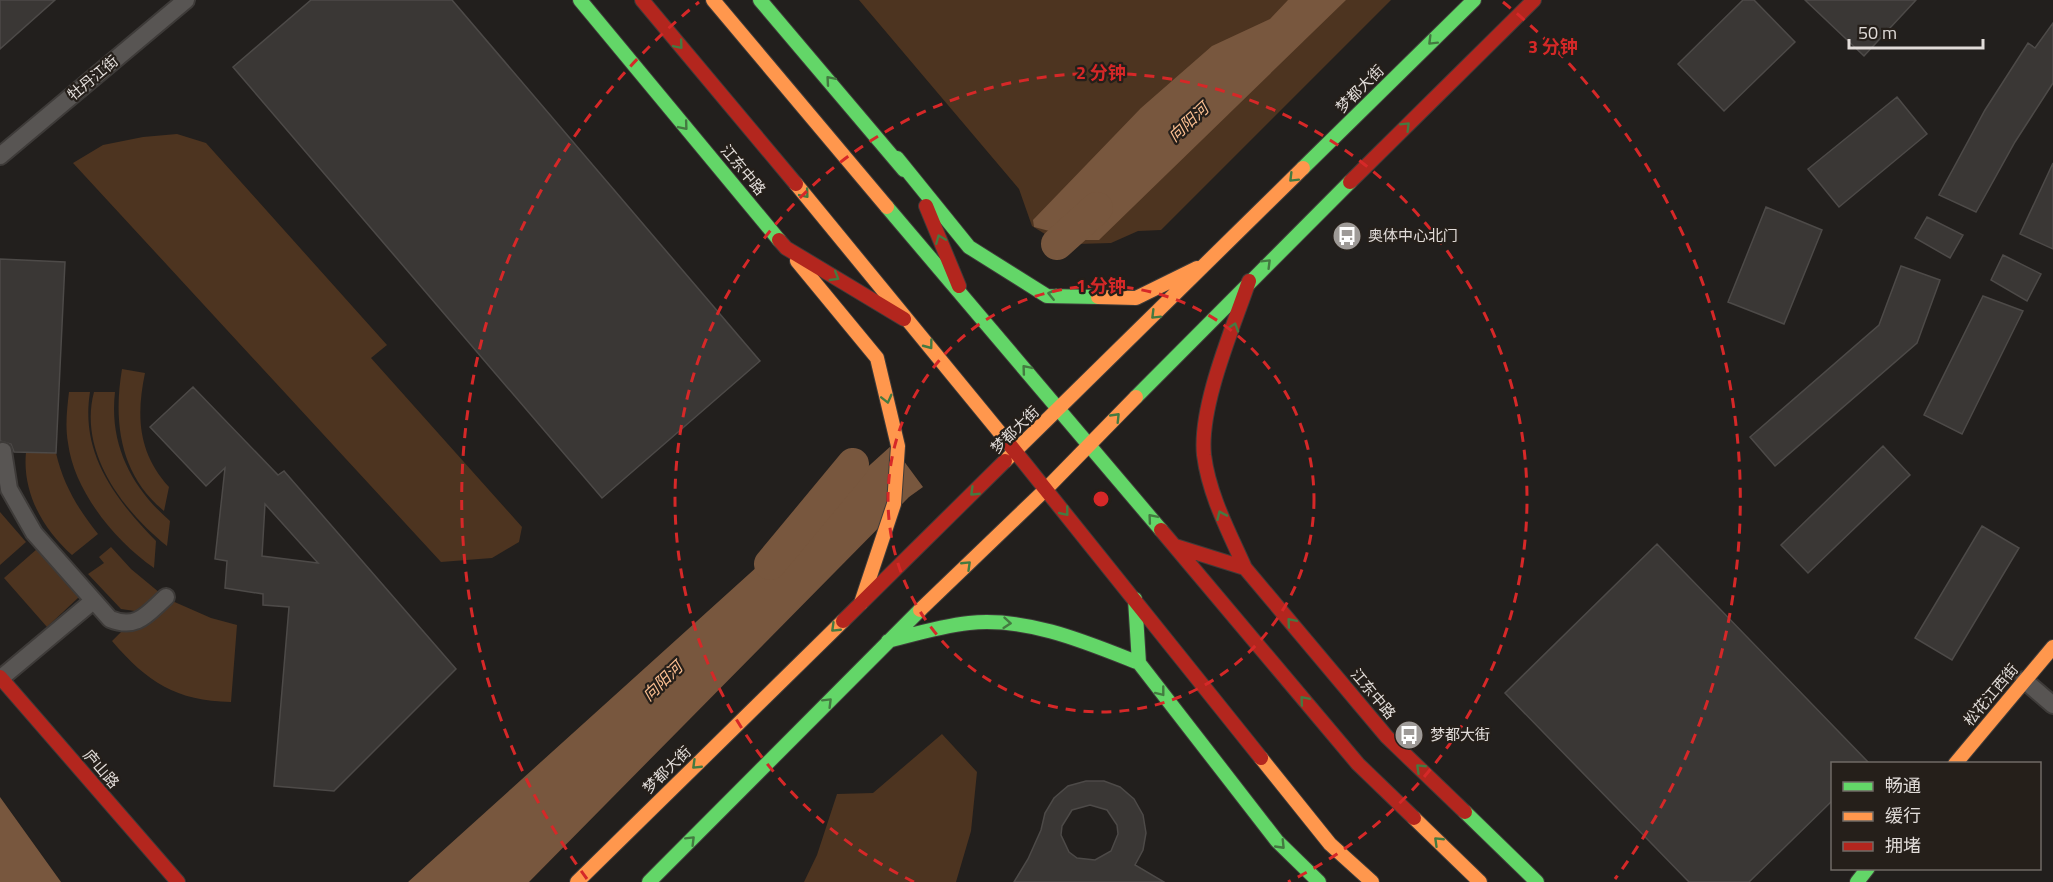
<svg xmlns="http://www.w3.org/2000/svg" width="2053" height="882" font-family="'Titillium Web','Noto Sans SC',sans-serif">
<rect width="100%" height="100%" fill="#221f1d"/>
<path fill="#4d3420" d="M859,0H1391L1161,230L1138,231L1111,243L1077,244L1053,239L1032,226L1019,189Z
M177,134L206,143L387,345L371,358L522,527L519,542L492,558L441,562L73,163L103,145L143,137Z
M122,369L145,373C136,416 138,453 169,487L164,511C120,475 113,422 122,369Z
M69,392H90C80,454 115,499 156,541L154,568C115,541 74,491 68,443C65,426 67,409 69,392Z
M94,392H115C109,444 131,487 170,521L167,546C123,511 78,452 94,392Z
M26,452L56,453C63,484 78,509 98,534L72,555C43,529 22,493 26,452Z
M0,512L26,542L0,565Z
M111,547L131,569L160,593L135,611L121,609L88,574L104,563L99,557Z
M37,549L79,597L47,627L4,578Z
M170,600L211,618L237,625L231,702C176,701 147,682 112,641L124,629Z
M942,734L977,772L971,831L956,882H804L817,855L837,794L873,793Z"/>
<path fill="#78573e" d="M1288,0H1346L1099,240H1084L1034,227L1033,220L1141,108L1212,46L1270,19Z
M892,445L923,487L909,497L529,882H408Z
M0,797L61,882H0Z"/>
<g fill="none" stroke-linecap="round" stroke-linejoin="round">
<path stroke="#78573e" stroke-width="32" d="M1057,244L1097,208
M770,564L853,464"/>
</g>
<path fill="#3a3735" stroke="#4d4a48" stroke-width="1.5" fill-rule="evenodd" d="M0,0H55L0,49Z
M311,0H452L760,361L602,498L233,67Z
M1743,0H1754L1795,42L1724,111L1678,64Z
M1805,0H1916L1864,56Z
M2053,23V83L2015,142L1976,212L1939,195L1985,110L2028,43L2035,48Z
M1897,97L1927,134L1839,207L1808,169Z
M2053,163V249L2020,234Z
M1766,207L1822,230L1784,324L1728,302Z
M1927,217L1963,235L1950,258L1915,238Z
M2003,255L2041,274L2027,301L1991,280Z
M0,259L65,262L56,453L14,452L11,444L0,441Z
M1901,266L1940,280L1917,343L1775,466L1750,437L1879,325Z
M1983,296L2023,311L1962,434L1924,415Z
M193,387L278,475L284,471L456,669L334,791L274,786L289,607L263,605V594L225,588L227,561L215,559L225,468L206,486L150,427ZM265,504L318,563L262,556Z
M1883,446L1910,475L1808,573L1781,545Z
M1982,526L2019,548L1952,660L1915,638Z
M1657,544L1870,764H1833V800L1749,882H1689L1505,693Z
M1086,781H1104L1120,787L1134,799L1143,815L1146,833L1143,850L1135,865L1164,882H1014L1028,859L1041,830L1045,813L1054,798L1068,786ZM1090,805L1107,810L1117,825L1118,834L1111,851L1095,860L1077,858L1069,852L1061,835L1062,826L1072,810Z"/>
<g fill="none" stroke-linecap="round" stroke-linejoin="round">
<g stroke="#3e3b39" stroke-width="20">
<path id="street" d="M0,156L186,0
M3,451L9,489L34,533L110,619C137,630 147,614 166,597
M1,678L93,601
M2024,680L2053,705"/>
</g>
<g stroke="#3e3b39" stroke-width="16">
<path id="fast" d="M580,0L779,240
M760,0L904,170
M897,158L969,247L1047,296L1098,297
M1303,168L1474,0
M887,207L1161,530
M1136,397L1350,182
M1135,599L1139,663L1277,841L1319,882
M888,641C915,634 941,626 969,623C1028,617 1086,642 1139,663
M1465,812L1537,882
M649,882L920,610
M1857,882L1868,868"/>
</g>
<g stroke="#3e3b39" stroke-width="16">
<path id="slow" d="M713,0L887,207
M796,184L1010,445
M797,261L877,358L898,446L894,504L861,603
M1098,297L1136,298L1197,268
M1005,461L1303,168
M920,610L1046,489L1136,397
M1261,758L1330,844L1372,882
M1955,764L2053,647
M1414,818L1480,882
M577,882L843,621"/>
</g>
<g stroke="#3e3b39" stroke-width="16">
<path id="jam" d="M642,0L796,184
M1350,182L1534,0
M926,206L959,286
M779,240L786,248L904,319
M1010,445L1261,758
M1161,530L1358,764L1414,818
M1175,546L1245,568L1387,737L1465,812
M1245,568C1229,532 1209,495 1204,455C1199,406 1233,328 1249,281
M843,621L1005,461
M0,677L178,882"/>
</g>
<use href="#street" stroke="#585553" stroke-width="16"/>
<use href="#fast" stroke="#63d668" stroke-width="14"/>
<use href="#slow" stroke="#ff974d" stroke-width="14"/>
<use href="#jam" stroke="#b3261e" stroke-width="14"/>
</g>
<defs><path id="oneway-chevron" d="M-2-3.5L2.5 0L-2 3.5" fill="none" stroke-width="1.6" stroke-linecap="round" stroke-linejoin="round" transform="scale(1.5)"/></defs>
<g stroke="#447a41">
<use href="#oneway-chevron" transform="translate(1432 41) rotate(135)"/>
<use href="#oneway-chevron" transform="translate(679 45) rotate(50)"/>
<use href="#oneway-chevron" transform="translate(830 80) rotate(-131)"/>
<use href="#oneway-chevron" transform="translate(684 126) rotate(50)"/>
<use href="#oneway-chevron" transform="translate(1406 126) rotate(-45)"/>
<use href="#oneway-chevron" transform="translate(1293 178) rotate(135)"/>
<use href="#oneway-chevron" transform="translate(805 194) rotate(50)"/>
<use href="#oneway-chevron" transform="translate(940 239) rotate(-112)"/>
<use href="#oneway-chevron" transform="translate(1267 263) rotate(-45)"/>
<use href="#oneway-chevron" transform="translate(835 277) rotate(31)"/>
<use href="#oneway-chevron" transform="translate(1052 294) rotate(-167)"/>
<use href="#oneway-chevron" transform="translate(1155 315) rotate(135)"/>
<use href="#oneway-chevron" transform="translate(1234 327) rotate(-72)"/>
<use href="#oneway-chevron" transform="translate(929 345) rotate(53)"/>
<use href="#oneway-chevron" transform="translate(1026 369) rotate(-130)"/>
<use href="#oneway-chevron" transform="translate(887 399) rotate(76)"/>
<use href="#oneway-chevron" transform="translate(1116 417) rotate(-46)"/>
<use href="#oneway-chevron" transform="translate(974 492) rotate(136)"/>
<use href="#oneway-chevron" transform="translate(1065 512) rotate(51)"/>
<use href="#oneway-chevron" transform="translate(1221 515) rotate(-114)"/>
<use href="#oneway-chevron" transform="translate(1152 518) rotate(-130)"/>
<use href="#oneway-chevron" transform="translate(967 565) rotate(-44)"/>
<use href="#oneway-chevron" transform="translate(1291 622) rotate(-130)"/>
<use href="#oneway-chevron" transform="translate(1007 623) rotate(5)"/>
<use href="#oneway-chevron" transform="translate(835 628) rotate(136)"/>
<use href="#oneway-chevron" transform="translate(1161 692) rotate(52)"/>
<use href="#oneway-chevron" transform="translate(1304 700) rotate(-130)"/>
<use href="#oneway-chevron" transform="translate(828 702) rotate(-45)"/>
<use href="#oneway-chevron" transform="translate(696 765) rotate(136)"/>
<use href="#oneway-chevron" transform="translate(1420 768) rotate(-136)"/>
<use href="#oneway-chevron" transform="translate(691 840) rotate(-45)"/>
<use href="#oneway-chevron" transform="translate(1438 841) rotate(-136)"/>
<use href="#oneway-chevron" transform="translate(1281 845) rotate(46)"/>
</g>
<g fill="none" stroke="#d62828" stroke-width="3" stroke-dasharray="10 8">
<circle cx="1101" cy="499" r="213"/>
<path d="M914 882A426 426 0 1 1 1288 882"/>
<path d="M587 879A639 639 0 0 1 699 2M1503 2A639 639 0 0 1 1615 879"/>
</g>
<defs>
<g id="bus-disc" transform="scale(1.5)"><circle r="9.5" fill="#9e9a97" stroke="#251f1a"/><path d="M-5-6H5V4H4V6H2V4H-2V6H-4V4H-5ZM-3.5-4V0h7V-4ZM-3.5 1.2v1.5H-2V1.2ZM2 1.2v1.5H3.5V1.2Z" fill="#fff"/></g>
</defs>
<g fill-rule="evenodd">
<use href="#bus-disc" x="1347" y="236"/>
<use href="#bus-disc" x="1409" y="735"/>
</g>
<g text-anchor="middle" stroke-width="4.5" stroke-linejoin="round" paint-order="stroke">
<g font-size="15" fill="#e1dcd9" stroke="#251f1a">
<text transform="translate(93 78) rotate(-40)" y="5">牡丹江街</text>
<text transform="translate(1360 89) rotate(-45)" y="5">梦都大街</text>
<text transform="translate(743 170) rotate(50)" y="5">江东中路</text>
<text transform="translate(1015 430) rotate(-44)" y="5">梦都大街</text>
<text transform="translate(1373 694) rotate(50)" y="5">江东中路</text>
<text transform="translate(1991 695) rotate(-50)" y="5">松花江西街</text>
<text transform="translate(101 769) rotate(49)" y="5">庐山路</text>
<text transform="translate(667 770) rotate(-44)" y="5">梦都大街</text>
</g>
<g font-size="15" fill="#e1dcd9" stroke="#251f1a" text-anchor="start">
<text x="1368" y="241">奥体中心北门</text>
<text x="1430" y="740">梦都大街</text>
</g>
<g font-size="16" font-style="italic" fill="#fdc092" stroke="#251f1a">
<text transform="translate(1188 122) rotate(-43)" y="6">向阳河</text>
<text transform="translate(662 681) rotate(-44)" y="6">向阳河</text>
</g>
</g>
<circle cx="1101" cy="499" r="9" fill="#d62828" stroke="#251f1a" stroke-width="3"/>
<g font-size="18" text-anchor="middle" font-weight="bold" fill="#d62828" stroke="#251f1a" stroke-width="4.5" stroke-linejoin="round" paint-order="stroke">
<text x="1553" y="53">3 分钟</text>
<text x="1101" y="79">2 分钟</text>
<text x="1101" y="292">1 分钟</text>
</g>
<rect x="1831" y="762" width="210" height="108" fill="#251f1a" stroke="#706b66" stroke-width="1.5"/>
<rect x="1843" y="782" width="30" height="9" fill="#63d668" stroke="#706b66" stroke-width="1.5"/>
<text x="1885" y="792" font-size="18" fill="#e1dcd9">畅通</text>
<rect x="1843" y="812" width="30" height="9" fill="#ff974d" stroke="#706b66" stroke-width="1.5"/>
<text x="1885" y="822" font-size="18" fill="#e1dcd9">缓行</text>
<rect x="1843" y="842" width="30" height="9" fill="#b3261e" stroke="#706b66" stroke-width="1.5"/>
<text x="1885" y="852" font-size="18" fill="#e1dcd9">拥堵</text>
<path d="M1849 39v9h134v-9" fill="none" stroke="#e1dcd9" stroke-width="3"/>
<text x="1858" y="39" font-size="18" fill="#e1dcd9" stroke="#251f1a" stroke-width="4.5" paint-order="stroke">50 m</text>
</svg>
